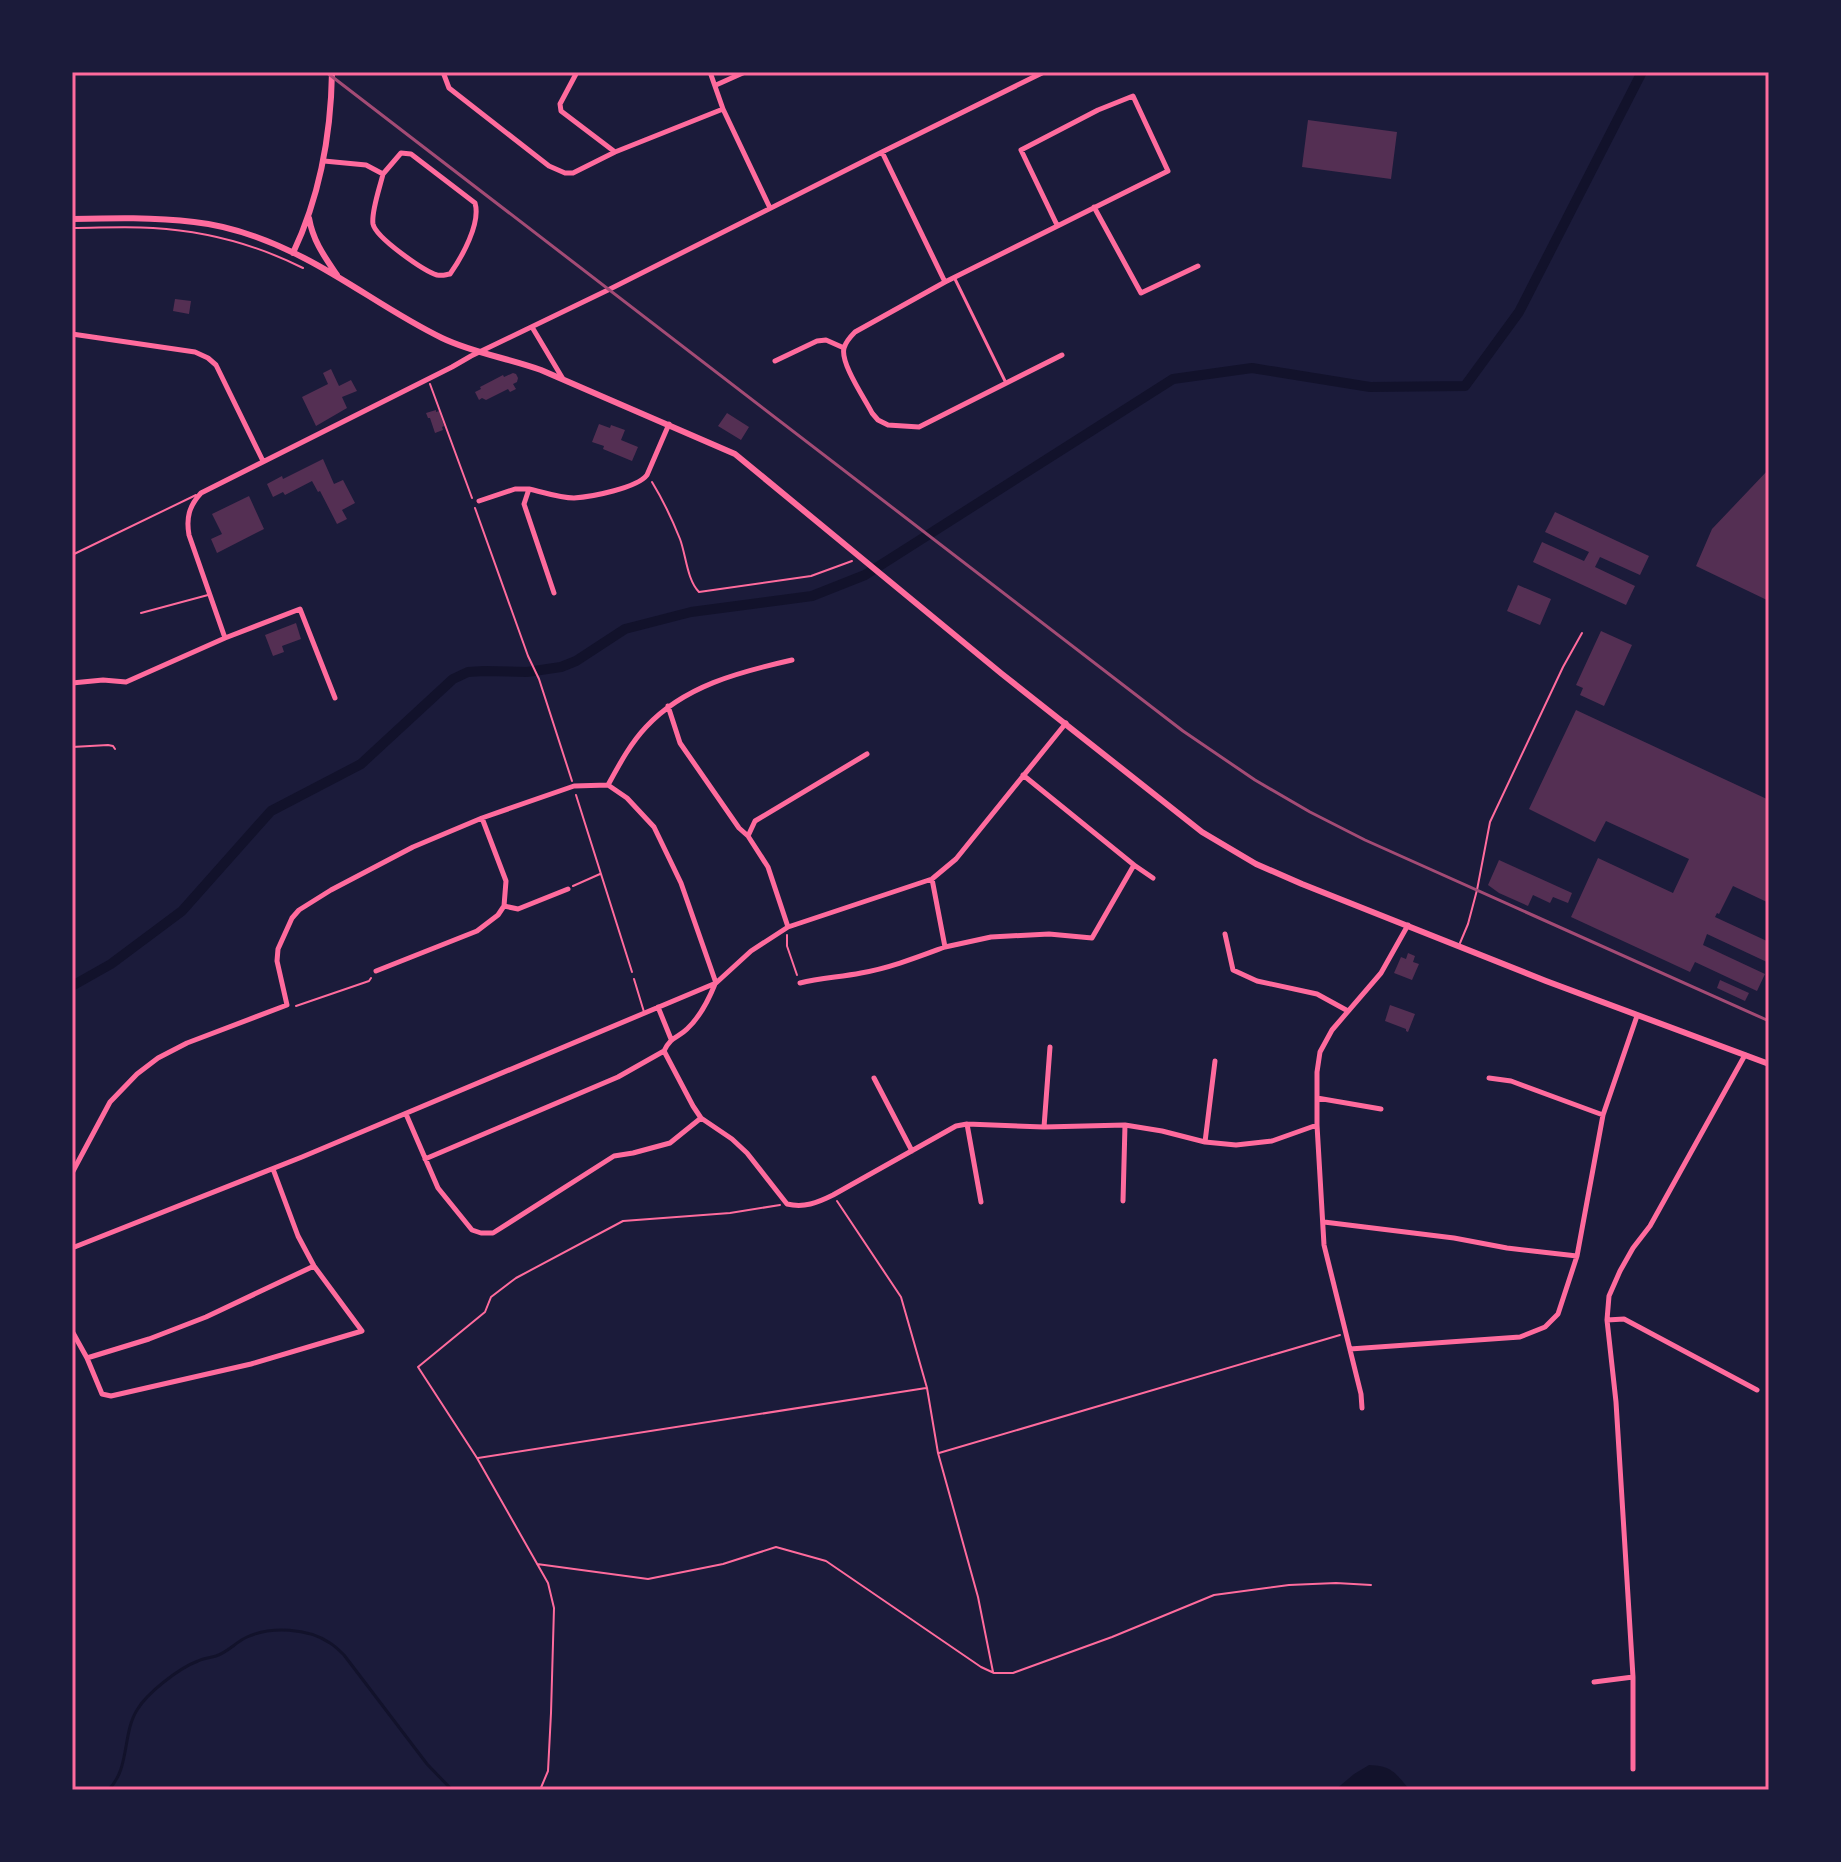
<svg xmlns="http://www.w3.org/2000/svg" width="1841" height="1862" font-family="'DM Sans',sans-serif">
<rect width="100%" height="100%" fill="#1b1b3a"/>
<path fill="#12122b" d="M1369,1765C1393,1766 1395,1773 1410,1790H1335L1354,1774Z"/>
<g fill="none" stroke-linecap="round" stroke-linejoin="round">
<path stroke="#12122b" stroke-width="3" d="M108,1790C130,1770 122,1734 137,1710C147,1693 179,1668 198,1661C204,1658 210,1658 216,1656C228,1652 236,1642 247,1637C271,1626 308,1628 330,1643C335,1646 340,1651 344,1655L427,1764L452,1790"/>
<path stroke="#12122b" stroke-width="10" d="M72,986L111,964L182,911L271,811L361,764L453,679L468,672L484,671L527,672L561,667L576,661L625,629L691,612L812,596L865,575L1173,379L1252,368L1370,387L1465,386L1519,312L1642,72"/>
</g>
<path fill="#542f53" d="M1308,120L1397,132L1391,179L1302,167Z
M175,299L191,301L189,314L173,311Z
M331,369L339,386L351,380L357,391L342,397L347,408L316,426L302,397L328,384L323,373Z
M513,373L516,374L518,378L517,382L513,384L516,389L510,392L508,389L486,400L482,398L479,400L475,392L481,389L480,387L503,375L504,377Z
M436,410V412L439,411L444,426L442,427L443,430L435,433L430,418H428L426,413Z
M727,413L749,427L741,440L718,426Z
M599,424L610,428L611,425L625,430L621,440L638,447L632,461L603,449L604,446L592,442Z
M323,459L334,484L343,480L355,503L342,510L347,519L337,524L320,491L318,492L312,481L285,495L283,492L273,497L267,484L282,476L283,479Z
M1769,469V601L1696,566L1712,529Z
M249,496L264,529L217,553L211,539L222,534L212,514Z
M1555,512L1649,556L1640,575L1600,557L1595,567L1635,586L1626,605L1533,562L1542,542L1584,561L1589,552L1545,532Z
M1518,585L1551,599L1540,625L1507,611Z
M296,623L301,639L282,646L284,652L273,656L265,635Z
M1601,631L1632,645L1604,706L1580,695L1583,688L1576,685Z
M1576,710L1769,800V903L1733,886L1719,914L1717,913L1715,917L1769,942V963L1707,934L1703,945L1765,974L1757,991L1695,962L1690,972L1571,917L1598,858L1673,893L1689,859L1606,821L1595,842L1529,809Z
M1499,860L1572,893L1568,903L1553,897L1550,903L1533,895L1528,906L1499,893L1488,885Z
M1408,953L1415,956L1413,962L1419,964L1412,980L1394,973L1401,957L1406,959Z
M1720,980L1749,993L1745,1001L1717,988Z
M1390,1005L1415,1014L1408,1032L1406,1031V1029L1385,1021Z"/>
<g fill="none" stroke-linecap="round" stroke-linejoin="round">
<path stroke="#ff6b9d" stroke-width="2" d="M72,228C99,228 126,226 153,228C204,231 257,245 303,268
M430,384L472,498
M652,482C663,500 672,519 680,539C686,555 687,580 699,592L811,576L852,561
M475,508L528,656L539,679L572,781
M72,747L108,745L113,746L115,749
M576,795L632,972
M573,886L600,874
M787,935V946L797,975
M296,1006L369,981L371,978
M837,1201L901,1297L927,1388L938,1453L978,1597L993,1672
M939,1453L1340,1335
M478,1458L926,1388
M537,1564L648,1579L723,1564L776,1547L826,1561L981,1667L994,1673H1013L1112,1637L1214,1595L1289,1585L1336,1583L1371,1585
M540,1790L548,1771L551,1713L554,1608L548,1583L477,1458L418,1367L485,1312L491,1297L516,1278L623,1221L730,1213L780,1205"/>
<path stroke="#ff6b9d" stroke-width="2" d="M72,555L196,495
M141,613L208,595
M1460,943L1468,924L1477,890L1490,822L1563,667L1582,633
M634,979L644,1012"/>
<path stroke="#ff6b9d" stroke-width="3" d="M954,277L1005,381"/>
<path stroke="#ff6b9d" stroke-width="5" d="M443,72L449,88L549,166L565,173H573L615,152L723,109
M577,72L560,104L561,111L615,152
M710,72L723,109L770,208
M716,85L745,72
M882,152L945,282L855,332C851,336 846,341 844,348C840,363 865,399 872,413L878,420L888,425L919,427L1062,355
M324,161L366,165L383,174L401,153L411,154L475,203C481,223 462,257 450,274C444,275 443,276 437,275C424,271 376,238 373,224C371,212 380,187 383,174
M1094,207L1141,293L1198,266
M945,282L1168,171L1133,96L1098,110L1021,150L1057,225
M532,327L563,379
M72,334L195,352L208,358L216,365L263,461
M775,361L817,341L826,340L844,348
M479,501L515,489H529
M554,593L524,504L529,489C543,492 559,498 574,498C591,497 637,488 647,475L669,424
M72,683L103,680L126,682L225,638
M335,698L300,609L225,638L189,535C186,518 189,506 201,493L452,367L471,356L610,289L882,152L1044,72
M668,706L680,743L739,828L748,836
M608,785C619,765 630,744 646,727C684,686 739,672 792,660
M1134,865L1153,878
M932,879L945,947L991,937L1049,934L1092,938L1134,865L1023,775
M504,906L518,909L568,889
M788,927L768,867L748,836L755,821L867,754
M1225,934L1233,970L1257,981L1317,994L1348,1011
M376,971L477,931L498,915L504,906L506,881L482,818
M800,983C820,978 841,977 861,973C890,968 918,957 945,947
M715,984C709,999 700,1017 687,1029C678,1038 671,1036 664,1051L693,1106L701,1118L732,1139L747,1153L787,1204C804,1208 817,1203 833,1195L956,1126L967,1124L1044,1127L1125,1125L1162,1131L1205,1142L1236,1145L1272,1141L1317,1125
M658,1007L671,1039
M874,1078L912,1151
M1489,1078L1511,1081L1603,1115
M1317,1098L1381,1109
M406,1114L438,1188L472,1230L481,1233H493L614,1156L633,1153L670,1143L701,1118
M967,1124L981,1202
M1044,1127L1050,1047
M1205,1142L1215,1061
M425,1159L618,1077L664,1051
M72,1173L110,1102L137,1074L158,1058L187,1043L287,1005L277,961L278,949L292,918L299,910L331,890L413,847L482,818L574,786L608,785L627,798L654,827L681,883L716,983
M1123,1201L1125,1125
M1324,1222L1454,1238L1507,1248L1577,1256L1603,1115L1637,1016
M72,1248L302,1157L716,983L751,951L788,927L932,879L956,859L1066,723
M1607,1320L1624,1319L1757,1390
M72,1331L87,1358L102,1394L111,1396L251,1364L362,1331L314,1266L298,1236L273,1169
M1350,1349L1520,1337L1545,1327L1558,1314L1577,1256
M87,1358L149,1339L206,1317L314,1266
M1362,1408L1361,1394L1324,1245L1317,1125V1072L1320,1052L1332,1030L1381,973L1408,925
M1594,1682L1633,1677
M1633,1769V1677L1616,1402L1607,1320L1609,1296L1620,1271L1633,1248L1650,1226L1745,1055"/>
<path stroke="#ff6b9d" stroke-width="6" d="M309,218C313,241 324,256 337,275
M72,219C113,218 154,217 194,222C232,226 271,241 304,258C351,282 394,315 442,338C473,353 508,358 541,370L735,454L1002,674L1202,832L1256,864L1302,884L1546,981L1769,1064
M293,253C320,196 331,134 332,72"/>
<path stroke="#a44b75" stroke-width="3" d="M326,72L1183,731L1255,780L1310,812L1365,840L1769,1021"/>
</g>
<rect width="1841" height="1862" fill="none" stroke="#1b1b3a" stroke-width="148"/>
<rect x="74" y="74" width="1693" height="1714" fill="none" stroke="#ff6b9d" stroke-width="3"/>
</svg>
